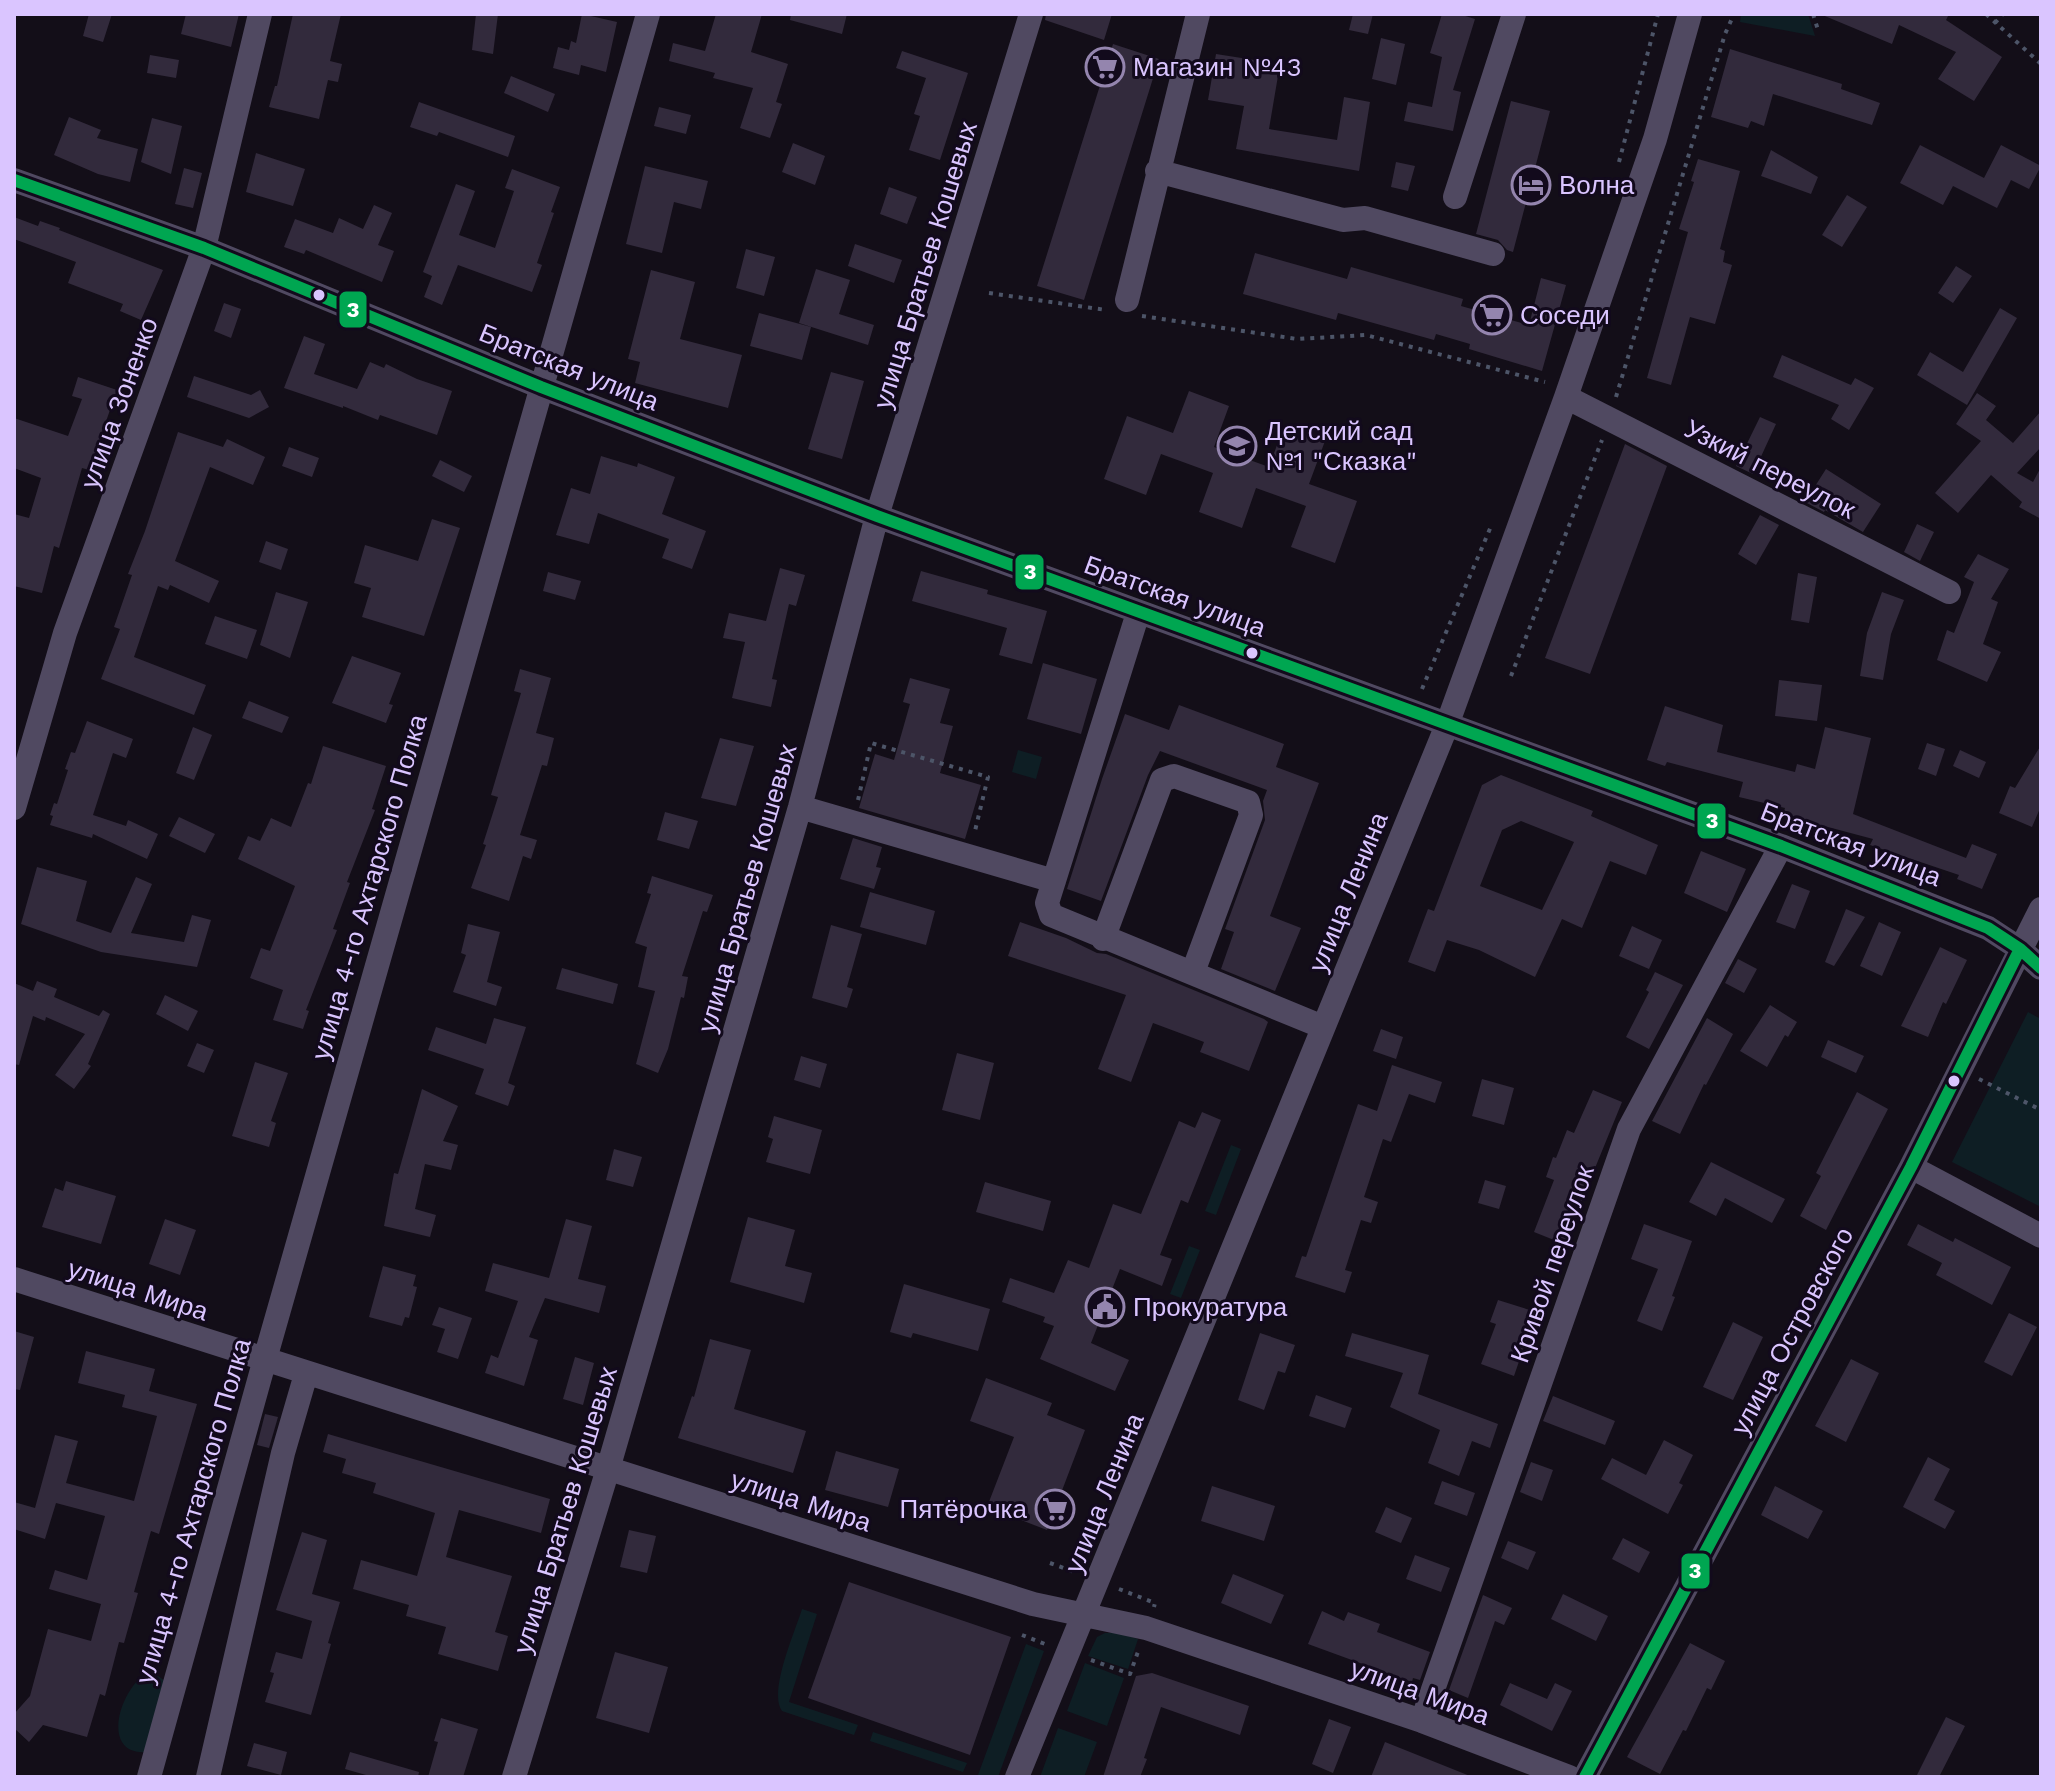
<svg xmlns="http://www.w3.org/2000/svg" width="2055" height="1791" font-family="'Work Sans',sans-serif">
<rect width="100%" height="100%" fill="#130e18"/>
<path fill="#0e1e24" d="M1741,14H1808L1815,36L1740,22Z
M1018,750L1042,757L1036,779L1012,772Z
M2028,1012L2041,1019V1207L1952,1162Z
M1231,1145L1241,1149L1216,1215L1205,1211Z
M1189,1246L1200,1250L1181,1298L1170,1294Z
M802,1609L817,1614L789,1702L858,1725L854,1735L782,1711C768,1692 795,1632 802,1609Z
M1105,1633H1119L1138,1639L1128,1669L1088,1656L1097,1637Z
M1026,1644L1044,1651L998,1777L978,1775Z
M1085,1663L1124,1678L1107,1726L1067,1711Z
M151,1671L165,1681L148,1752C97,1757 121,1683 151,1671Z
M1058,1728L1097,1742L1084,1777H1040Z
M873,1732L967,1763L963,1772L870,1741Z"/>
<path fill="#322a3c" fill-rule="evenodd" d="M89,14H112L103,42L83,36Z
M186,14H239L231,47L181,34Z
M293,14H341L330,61L342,64L338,82L328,80L319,119L269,107L275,86H277Z
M476,14H498L493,54L472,50Z
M582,14L617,22L606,72L581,65L579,75L553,68L558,47L569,50L571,41L576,43Z
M716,14H762L751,52L788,64L776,102L782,104L770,138L740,128L753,88L713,78L715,73L669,61L673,43L705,51Z
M791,14H847L842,34L790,20Z
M1046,14H1112L1104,40L1045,20Z
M1353,14H1373L1368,34L1349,30Z
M1442,14H1459L1475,19L1453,90L1461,92L1453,131L1404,121L1408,102L1432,107L1442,57L1430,53Z
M1820,14H1949L1946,20L2002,57L1974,101L1938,79L1956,52L1899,25L1892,44Z
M1381,38L1405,44L1396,85L1372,79Z
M1113,44L1159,59L1084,300L1037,286Z
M1730,49L1842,84L1841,89L1880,103L1872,125L1773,94L1764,126L1751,121L1748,128L1711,117Z
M902,51L968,73L940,160L909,150L920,116L914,114L926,78L896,68Z
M1216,54L1280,64L1269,129L1337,140L1344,97L1370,102L1359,171L1236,149L1244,106L1208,100Z
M150,55L179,60L176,78L147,73Z
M511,76L555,94L548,112L504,93Z
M1511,101L1550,111L1513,252L1507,250L1498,240L1476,234Z
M419,102L515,136L508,157L439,132L437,136L410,127Z
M659,107L691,115L686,134L654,126Z
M69,117L101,130L97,138L138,149L130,182L98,174L54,155Z
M152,118L182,126L171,174L141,162Z
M793,143L825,156L815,185L782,172Z
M1920,145L1984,178L2001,145L2041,166L2029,189L2011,180L1997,208L1953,186L1943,205L1900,183Z
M1771,150L1818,177L1811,194L1761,176Z
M256,153L305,169L293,206L246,192Z
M1698,159L1740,171L1720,249L1725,251L1723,262L1732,265L1715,324L1690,317L1671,385L1647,378L1688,232L1679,229L1694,182L1691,181Z
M1396,162L1415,166L1408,191L1391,187Z
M645,166L708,181L701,209L674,202L662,253L626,244Z
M184,168L202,173L193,208L175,204Z
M512,169L560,187L551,212L554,213L537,263L542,265L532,292L458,265L442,305L424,297L432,276L423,272L456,184L475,191L459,235L495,248L514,191L505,188Z
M889,187L917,197L907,224L880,214Z
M1847,195L1867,207L1842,247L1822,235Z
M374,205L392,213L378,245L394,251L382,282L306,250L304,254L284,247L295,219L333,233L339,218L363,229Z
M14,217L38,226L40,221L60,228L59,230L163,270L141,320L120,311L123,304L68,283L76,262L14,239Z
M855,244L902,260L894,283L848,266Z
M746,249L775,257L764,296L736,288Z
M1255,253L1347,279L1351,267L1463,299L1461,306L1529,325L1541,278L1566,285L1542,371L1469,349L1470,344L1436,334L1434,340L1338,313L1336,320L1243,294Z
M1956,266L1972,276L1953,303L1938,293Z
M816,269L850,280L839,314L874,325L868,345L799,323Z
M651,270L695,282L680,339L742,355L728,408L635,383L640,362L628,359Z
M224,303L241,309L231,338L214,331Z
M2000,308L2017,318L1967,405L1917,375L1930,352L1963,372Z
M759,313L811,327L802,360L750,346Z
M304,336L325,344L314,374L357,389L370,362L384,368L386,364L417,379L452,391L437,435L380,415L378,420L343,406V408L284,388Z
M1782,355L1851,385L1855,378L1874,388L1849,430L1831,419L1839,405L1773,377Z
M831,372L864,381L842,459L808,449Z
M194,376L251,395L260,390L269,407L249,418L187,397Z
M78,377L117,390L89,470L82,468L59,548L54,546L42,593L14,586V514L29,518L41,478L14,468V418L68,436L82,399L72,396Z
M1189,391L1229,406L1214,447L1269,467L1284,426L1325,441L1309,484L1357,501L1335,563L1291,547L1306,506L1256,488L1242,528L1199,512L1213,473L1161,454L1146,495L1104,479L1127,416L1173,433Z
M1977,393L1996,406L1986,420L2013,443L2041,411V447L2017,473L2033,482L2041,467V519L2019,507L2022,502L1991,475L1958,513L1935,493L1981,441L1956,424Z
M1760,417L1776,424L1753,474L1736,466Z
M178,432L223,447L227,439L265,457L253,485L210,467L175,561L219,581L209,603L170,585L168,590L158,586L134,657L206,685L194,715L101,679L120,629L114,627L132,575L128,574L145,531Z
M1625,444L1667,466L1590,674L1545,658Z
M289,447L319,458L312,477L282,466Z
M601,456L637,467L638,463L675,477L662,514L706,531L692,569L662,558L669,539L598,513L589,544L556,535L571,488L590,494Z
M440,460L472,476L464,492L432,476Z
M1826,469L1881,504L1863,532L1825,510L1824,512L1805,502Z
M1760,515L1779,525L1756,565L1738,554Z
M432,519L460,528L424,636L362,617L371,588L354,583L365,545L418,561Z
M1917,524L1934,532L1920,561L1904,552Z
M266,541L288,549L281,570L259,562Z
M1978,554L2009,569L1991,599L1998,602L1983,644L2001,652L1987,682L1937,660L1947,630L1954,633L1974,582L1964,577Z
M780,568L805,575L796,606L789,604L772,679L777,680L771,707L732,698L745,642L723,638L729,613L766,621Z
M921,571L988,590L987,594L1047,611L1032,664L999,655L1007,628L912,601Z
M548,572L581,581L575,600L543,591Z
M1798,573L1817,577L1809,623L1791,620Z
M276,592L308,602L290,658L260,645Z
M1882,592L1904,600L1891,634L1883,680L1860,676L1867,633Z
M215,616L257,630L247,659L205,644Z
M352,656L401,673L389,704L393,705L386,723L332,703Z
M1043,663L1097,679L1081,734L1027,719Z
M520,669L551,678L536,733L554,738L547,766L542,765L520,835L537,840L531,859L523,856L509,901L471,888L486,845L483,844L498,797L491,795L521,693L514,691Z
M910,678L950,689L940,723L953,726L940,773L981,785L965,839L859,808L875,754L894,760L910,704L903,702Z
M1779,680L1822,685L1817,721L1775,716Z
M249,701L289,717L282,733L242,718Z
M1179,705L1284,744L1276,767L1319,783L1270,916L1301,928L1275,991L1221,969L1234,932L1225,929L1265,820L1263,801L1267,790L1160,751L1148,775L1101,901L1067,889L1102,779L1125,714L1169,730Z
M1665,706L1723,725L1717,752L1795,772L1797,764L1815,769L1825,727L1871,738L1853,814L1966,858L1972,844L1997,854L1982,889L1957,879L1959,875L1870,845L1873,839L1783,815L1785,808L1739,797L1743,782L1667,762L1665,766L1647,760Z
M87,721L133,739L126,758L113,753L93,815L126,826L128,820L158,834L147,859L93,834L92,838L50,825L53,816L50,815L54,803L57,804L68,770L65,769L71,752L75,753Z
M193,727L212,735L194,780L176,773Z
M720,738L754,746L736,806L701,798Z
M1927,743L1945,749L1936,776L1918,769Z
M2041,745V806L2032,827L1999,813L2010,786L2015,788Z
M323,746L386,766L372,809L375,810L347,882L350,883L333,929L337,930L306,1010L309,1011L303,1029L273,1020L283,990L250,978L261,948L270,951L295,886L238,859L248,836L260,841L271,818L291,827L308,783L311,784Z
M1960,750L1986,762L1979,778L1953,766Z
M1501,775L1593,811L1591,816L1658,845L1646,875L1610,861L1582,928L1562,919L1535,977L1479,950L1447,940L1435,972L1408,962L1428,909L1434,911L1482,785ZM1521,821L1574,842L1542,910L1480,886L1502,830Z
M665,812L698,821L689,849L657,840Z
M179,817L215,834L205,853L169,836Z
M853,838L882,847L876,867L881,868L874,889L840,879Z
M1701,851L1746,869L1727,912L1684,893Z
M37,867L87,881L76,921L111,933L136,877L152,884L131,933L184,942L192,915L211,920L197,967L101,952L21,924Z
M652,876L713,895L707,912L703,911L682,976L688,977L684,998L681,997L668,1049L658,1073L636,1064L655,991L638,987L647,947L635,943L651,894L647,893Z
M1792,884L1810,891L1795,929L1776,922Z
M870,892L935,911L926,945L860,927Z
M1846,909L1865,917L1834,966L1825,962Z
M1020,922L1066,938L1097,953L1106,954L1264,1019L1268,1022L1249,1071L1200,1052L1204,1042L1153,1023L1131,1082L1098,1069L1126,995L1008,956Z
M1879,922L1901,932L1882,976L1860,966Z
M468,924L500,932L487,982L502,987L496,1006L453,992L466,955L461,953Z
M831,925L862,934L847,987L853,989L847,1008L812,998Z
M1632,926L1662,940L1649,969L1619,956Z
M1940,947L1967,960L1946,1004L1943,1002L1928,1037L1901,1026Z
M1738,959L1757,969L1744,993L1725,983Z
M562,968L618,984L613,1004L556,989Z
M1655,972L1683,985L1649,1049L1626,1037L1649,992L1646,990Z
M37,981L57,989L54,997L99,1016L103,1010L110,1014L88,1064L91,1066L74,1089L55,1075L85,1034L46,1017L45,1021L33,1016L19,1065L14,1064V983L33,991Z
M165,995L198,1011L188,1031L156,1014Z
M1770,1005L1797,1022L1788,1037L1785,1035L1767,1067L1740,1051Z
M494,1018L526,1027L508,1083L515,1086L508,1106L475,1094L484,1069L428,1050L436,1027L486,1044Z
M1707,1018L1733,1034L1706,1085L1704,1084L1680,1134L1652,1121Z
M1381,1029L1403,1037L1396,1059L1373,1051Z
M1828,1040L1864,1056L1856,1073L1821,1057Z
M197,1043L214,1050L204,1073L187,1066Z
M957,1053L994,1063L980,1120L942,1110Z
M801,1056L827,1064L820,1088L794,1080Z
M255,1062L288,1073L271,1121L276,1123L269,1147L232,1136Z
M1392,1065L1442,1082L1435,1103L1409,1094L1391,1142L1383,1139L1364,1197L1378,1202L1371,1223L1361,1220L1345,1270L1352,1272L1345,1293L1295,1277L1302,1256L1306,1257L1358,1104L1377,1111Z
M1482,1079L1514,1088L1504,1125L1472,1116Z
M422,1089L458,1106L443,1141L458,1145L451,1170L425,1164L415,1209L436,1215L430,1237L384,1226L394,1173L398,1174Z
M1593,1090L1622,1102L1564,1244L1534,1232L1554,1180L1546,1177L1553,1157L1556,1158L1567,1130L1574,1133Z
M1857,1092L1888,1109L1826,1230L1800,1216L1821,1176L1816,1173Z
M1202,1112L1221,1120L1188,1203L1181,1200L1160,1255L1172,1259L1162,1286L1120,1269L1091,1343L1129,1360L1115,1391L1040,1359L1054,1326L1043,1322L1045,1317L1002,1302L1010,1278L1054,1293L1068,1260L1089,1268L1113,1204L1141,1214L1179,1121L1195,1128Z
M774,1116L822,1130L810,1174L766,1162L773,1139L768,1137Z
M614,1149L642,1157L633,1187L606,1180Z
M1711,1162L1785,1199L1772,1223L1725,1198L1716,1216L1689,1202Z
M1485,1180L1506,1186L1499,1209L1478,1203Z
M66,1181L116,1196L101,1244L42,1227L55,1188L63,1191Z
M985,1182L1051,1201L1043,1231L976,1212Z
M748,1217L795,1230L785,1266L812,1273L804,1303L730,1282Z
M165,1219L196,1230L180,1275L149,1264Z
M566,1219L592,1226L578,1279L606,1286L599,1313L545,1298L529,1337L538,1340L524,1386L485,1373L491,1355L498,1358L518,1301L485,1291L493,1263L549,1278Z
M1644,1224L1692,1241L1672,1296L1675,1297L1662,1331L1637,1321L1658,1269L1631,1259Z
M1918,1224L1953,1242L1955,1238L2011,1267L1992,1305L1936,1275L1942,1263L1907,1245Z
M383,1266L416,1275L413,1286L417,1287L409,1318L405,1317L402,1326L369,1317Z
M904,1284L990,1309L978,1351L913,1333L911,1338L890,1332Z
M1498,1300L1536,1312L1514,1376L1481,1364L1496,1324L1490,1322Z
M439,1307L472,1318L458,1359L437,1352L445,1329L432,1325Z
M2009,1313L2037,1327L2012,1376L1984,1362Z
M1733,1322L1763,1337L1733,1400L1703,1387Z
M14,1331L34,1337L20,1390L14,1389Z
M1260,1333L1295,1345L1285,1373L1278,1371L1264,1410L1238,1400Z
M1352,1333L1429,1355L1418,1394L1498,1424L1490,1448L1472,1441L1459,1476L1428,1463L1440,1430L1390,1407L1403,1373L1345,1356Z
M710,1339L751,1350L734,1409L806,1431L793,1473L678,1438L692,1396L694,1397Z
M86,1351L155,1369L149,1391L197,1404L159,1534L151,1531L134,1592L138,1593L124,1643L119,1642L105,1696L100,1694L87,1737L43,1725L29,1742L14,1728V1714L30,1696L48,1629L91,1641L101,1604L49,1589L55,1570L87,1580L105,1516L56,1503L45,1539L14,1529V1502L35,1508L55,1435L78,1441L66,1483L134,1501L157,1416L122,1407L125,1395L78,1383Z
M575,1357L594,1363L583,1405L563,1399Z
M1851,1359L1879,1373L1846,1442L1815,1426Z
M986,1378L1052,1403L1047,1415L1085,1430L1047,1530L987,1507L1014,1437L970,1421Z
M1316,1395L1352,1408L1345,1428L1309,1416Z
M1553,1396L1615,1421L1605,1445L1543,1421Z
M265,1414L278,1417L269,1448L257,1445Z
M328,1434L550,1499L541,1533L459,1510L446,1557L512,1576L495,1632L508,1636L498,1671L438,1654L446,1627L406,1616L409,1605L353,1589L361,1560L417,1576L435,1513L373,1493L376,1483L342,1473L346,1459L323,1452Z
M1664,1440L1693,1455L1679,1483L1683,1485L1668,1514L1601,1479L1612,1458L1646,1475Z
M836,1451L899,1469L888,1507L825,1490Z
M1928,1457L1950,1469L1934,1500L1955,1511L1945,1529L1903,1507Z
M1531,1462L1553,1470L1542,1501L1520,1492Z
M1442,1481L1475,1493L1467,1516L1434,1504Z
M1212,1486L1275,1506L1264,1541L1201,1521Z
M1775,1486L1823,1511L1808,1539L1761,1515Z
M1386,1507L1412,1518L1401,1543L1375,1532Z
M629,1530L656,1536L647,1573L620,1567Z
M302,1532L327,1540L312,1594L340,1602L328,1643L331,1644L311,1715L265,1702L274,1673L270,1672L276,1652L302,1659L312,1621L276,1610Z
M1623,1538L1650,1552L1639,1573L1612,1559Z
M1508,1541L1536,1552L1528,1570L1501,1558Z
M1415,1555L1450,1568L1441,1592L1406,1579Z
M1233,1574L1284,1595L1271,1624L1221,1603Z
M849,1582L1011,1637L970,1755L808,1698Z
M1563,1594L1608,1616L1596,1641L1551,1619Z
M1483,1595L1512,1608L1504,1625L1495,1621L1468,1698L1449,1690Z
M1322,1611L1344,1621L1348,1612L1380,1624L1377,1632L1430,1652L1420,1680L1413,1678L1412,1682L1308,1644Z
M1690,1643L1725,1661L1711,1690L1707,1688L1686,1731L1683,1730L1660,1774L1627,1757Z
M615,1652L668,1667L649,1733L596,1718Z
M1152,1673L1249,1706L1240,1735L1161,1707L1144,1758L1147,1759L1140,1777H1103L1136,1676Z
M1510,1683L1547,1699L1555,1683L1572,1691L1552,1731L1500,1705Z
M1946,1717L1965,1726L1939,1777H1916Z
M441,1718L478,1729L463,1777H428L438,1742L434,1741Z
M1329,1719L1351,1727L1333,1773L1312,1764Z
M1385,1742L1470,1776L1469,1777H1371Z
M254,1743L287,1752L281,1775L247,1766Z
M350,1752L419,1772L418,1777H373L345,1769Z"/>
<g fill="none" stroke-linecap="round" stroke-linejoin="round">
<path stroke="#4d5568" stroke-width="4" stroke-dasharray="4 6" stroke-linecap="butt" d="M1813,14L1819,33
M1986,14L2041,64
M1995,23L2003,14
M1619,162L1658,14
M989,293L1106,310
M1142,316L1297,339L1366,335L1545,382
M1616,397L1725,34L1734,14
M1511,676L1602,440
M1422,689L1492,524
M858,800L871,743L988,777L974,835
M1979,1079L2041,1110
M1050,1563L1077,1573
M1119,1589L1155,1603L1154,1607
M1022,1635L1045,1644
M1091,1660L1130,1674L1139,1649"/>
<path stroke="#504961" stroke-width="24" d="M1157,171L1343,220L1365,218L1493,254
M14,180L204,248L541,387L877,516L1781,846L1988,928L2020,949L2041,968
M1455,197L1514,14
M1127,300L1198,14
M1566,397L1949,592
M1138,613L1047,903L1051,915L1323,1027
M800,807L1054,881
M14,808L65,633L204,248L260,14
M1103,939L1162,780L1174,776L1248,802L1251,815L1193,972
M1911,1167L2041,1236
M14,1279L1033,1604L1146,1628L1422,1721L1569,1777
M1422,1721L1629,1129L1781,846
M149,1777L265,1359L648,14
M208,1777L283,1453L306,1374
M514,1777L608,1469L800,807L877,516L1031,14
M1017,1777L1447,725L1566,397L1655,139L1690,14
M1585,1777L1911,1167L2041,909"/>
<g stroke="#120a1c" stroke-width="18">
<path id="bus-1" d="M14,180L204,248L541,387L877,516L1781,846L1988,928L2020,949L2041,968
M1585,1777L1911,1167L2020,949"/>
</g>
<use href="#bus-1" stroke="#00a651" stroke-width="12"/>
</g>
<defs>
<g id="supermarket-ring" transform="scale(2)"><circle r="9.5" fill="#120a1c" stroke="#9485ae" stroke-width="1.5"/><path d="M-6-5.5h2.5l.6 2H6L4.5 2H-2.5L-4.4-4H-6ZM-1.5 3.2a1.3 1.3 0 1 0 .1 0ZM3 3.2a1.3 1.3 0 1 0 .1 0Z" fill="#9485ae"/></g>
<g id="hotel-ring" transform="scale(2)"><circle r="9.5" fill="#120a1c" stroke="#9485ae" stroke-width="1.5"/><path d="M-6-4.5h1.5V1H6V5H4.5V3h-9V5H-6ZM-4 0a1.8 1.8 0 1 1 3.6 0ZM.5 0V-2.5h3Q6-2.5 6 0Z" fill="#9485ae"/></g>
<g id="school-ring" transform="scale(2)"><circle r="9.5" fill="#120a1c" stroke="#9485ae" stroke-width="1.5"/><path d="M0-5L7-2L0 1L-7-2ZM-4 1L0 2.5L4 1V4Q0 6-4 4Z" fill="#9485ae"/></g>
<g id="civic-ring" transform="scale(2)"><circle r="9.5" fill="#120a1c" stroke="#9485ae" stroke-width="1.5"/><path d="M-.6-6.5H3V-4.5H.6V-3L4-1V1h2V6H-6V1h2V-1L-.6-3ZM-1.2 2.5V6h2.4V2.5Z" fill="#9485ae"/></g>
</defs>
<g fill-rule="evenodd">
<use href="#supermarket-ring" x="1105" y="67"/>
<use href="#hotel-ring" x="1531" y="185"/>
<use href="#supermarket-ring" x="1492" y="315"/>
<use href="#school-ring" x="1237" y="446"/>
<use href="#civic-ring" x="1105" y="1307"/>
<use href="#supermarket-ring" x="1055" y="1509"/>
</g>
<g fill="#dac5ff" stroke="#120a1c" stroke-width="3">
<circle cx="319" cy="295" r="7"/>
<circle cx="1252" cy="653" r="7"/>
<circle cx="1954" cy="1081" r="7"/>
</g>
<g text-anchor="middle" stroke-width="6" stroke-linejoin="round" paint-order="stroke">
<g font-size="26" fill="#dac5ff" stroke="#120a1c" text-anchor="start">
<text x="1133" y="76">Магазин №43</text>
<text x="1559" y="194">Волна</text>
<text x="1520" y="324">Соседи</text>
<text x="1265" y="440">Детский сад<tspan x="1265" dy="30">№1 "Сказка"</tspan></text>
<text x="1133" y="1316">Прокуратура</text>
<text x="1027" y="1518" text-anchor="end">Пятёрочка</text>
</g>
<g font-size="26" fill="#dac5ff" stroke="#120a1c">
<text transform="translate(925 265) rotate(-73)" y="9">улица Братьев Кошевых</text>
<text transform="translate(569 367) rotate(22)" y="9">Братская улица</text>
<text transform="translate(119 403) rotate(-70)" y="9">улица Зоненко</text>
<text transform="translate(1770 469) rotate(27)" y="9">Узкий переулок</text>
<text transform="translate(1175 596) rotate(20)" y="9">Братская улица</text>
<text transform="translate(1851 844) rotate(21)" y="9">Братская улица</text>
<text transform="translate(369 887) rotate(-74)" y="9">улица 4-го Ахтарского Полка</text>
<text transform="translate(747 888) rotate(-74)" y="9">улица Братьев Кошевых</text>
<text transform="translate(1348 892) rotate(-68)" y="9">улица Ленина</text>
<text transform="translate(1552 1264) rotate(-71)" y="9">Кривой переулок</text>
<text transform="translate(138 1290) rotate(18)" y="9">улица Мира</text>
<text transform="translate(1792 1331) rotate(-62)" y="9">улица Островского</text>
<text transform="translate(1104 1493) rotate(-68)" y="9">улица Ленина</text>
<text transform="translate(801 1501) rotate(18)" y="9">улица Мира</text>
<text transform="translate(565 1510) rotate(-73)" y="9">улица Братьев Кошевых</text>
<text transform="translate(193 1511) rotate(-74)" y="9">улица 4-го Ахтарского Полка</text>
<text transform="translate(1420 1692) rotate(20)" y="9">улица Мира</text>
</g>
</g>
<g stroke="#120a1c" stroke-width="3">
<rect x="338" y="290" width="30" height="39" rx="8" fill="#00a651"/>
<rect x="1014" y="553" width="31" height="38" rx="8" fill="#00a651"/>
<rect x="1696" y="802" width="31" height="38" rx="8" fill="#00a651"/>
<rect x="1680" y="1552" width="31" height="38" rx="8" fill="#00a651"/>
</g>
<g font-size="22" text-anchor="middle" font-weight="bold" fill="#fff">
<text x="353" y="317">3</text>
<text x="1030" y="579">3</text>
<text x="1712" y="828">3</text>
<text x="1695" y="1578">3</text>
</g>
<rect width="2055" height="1791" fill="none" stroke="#dac5ff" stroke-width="32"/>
</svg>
